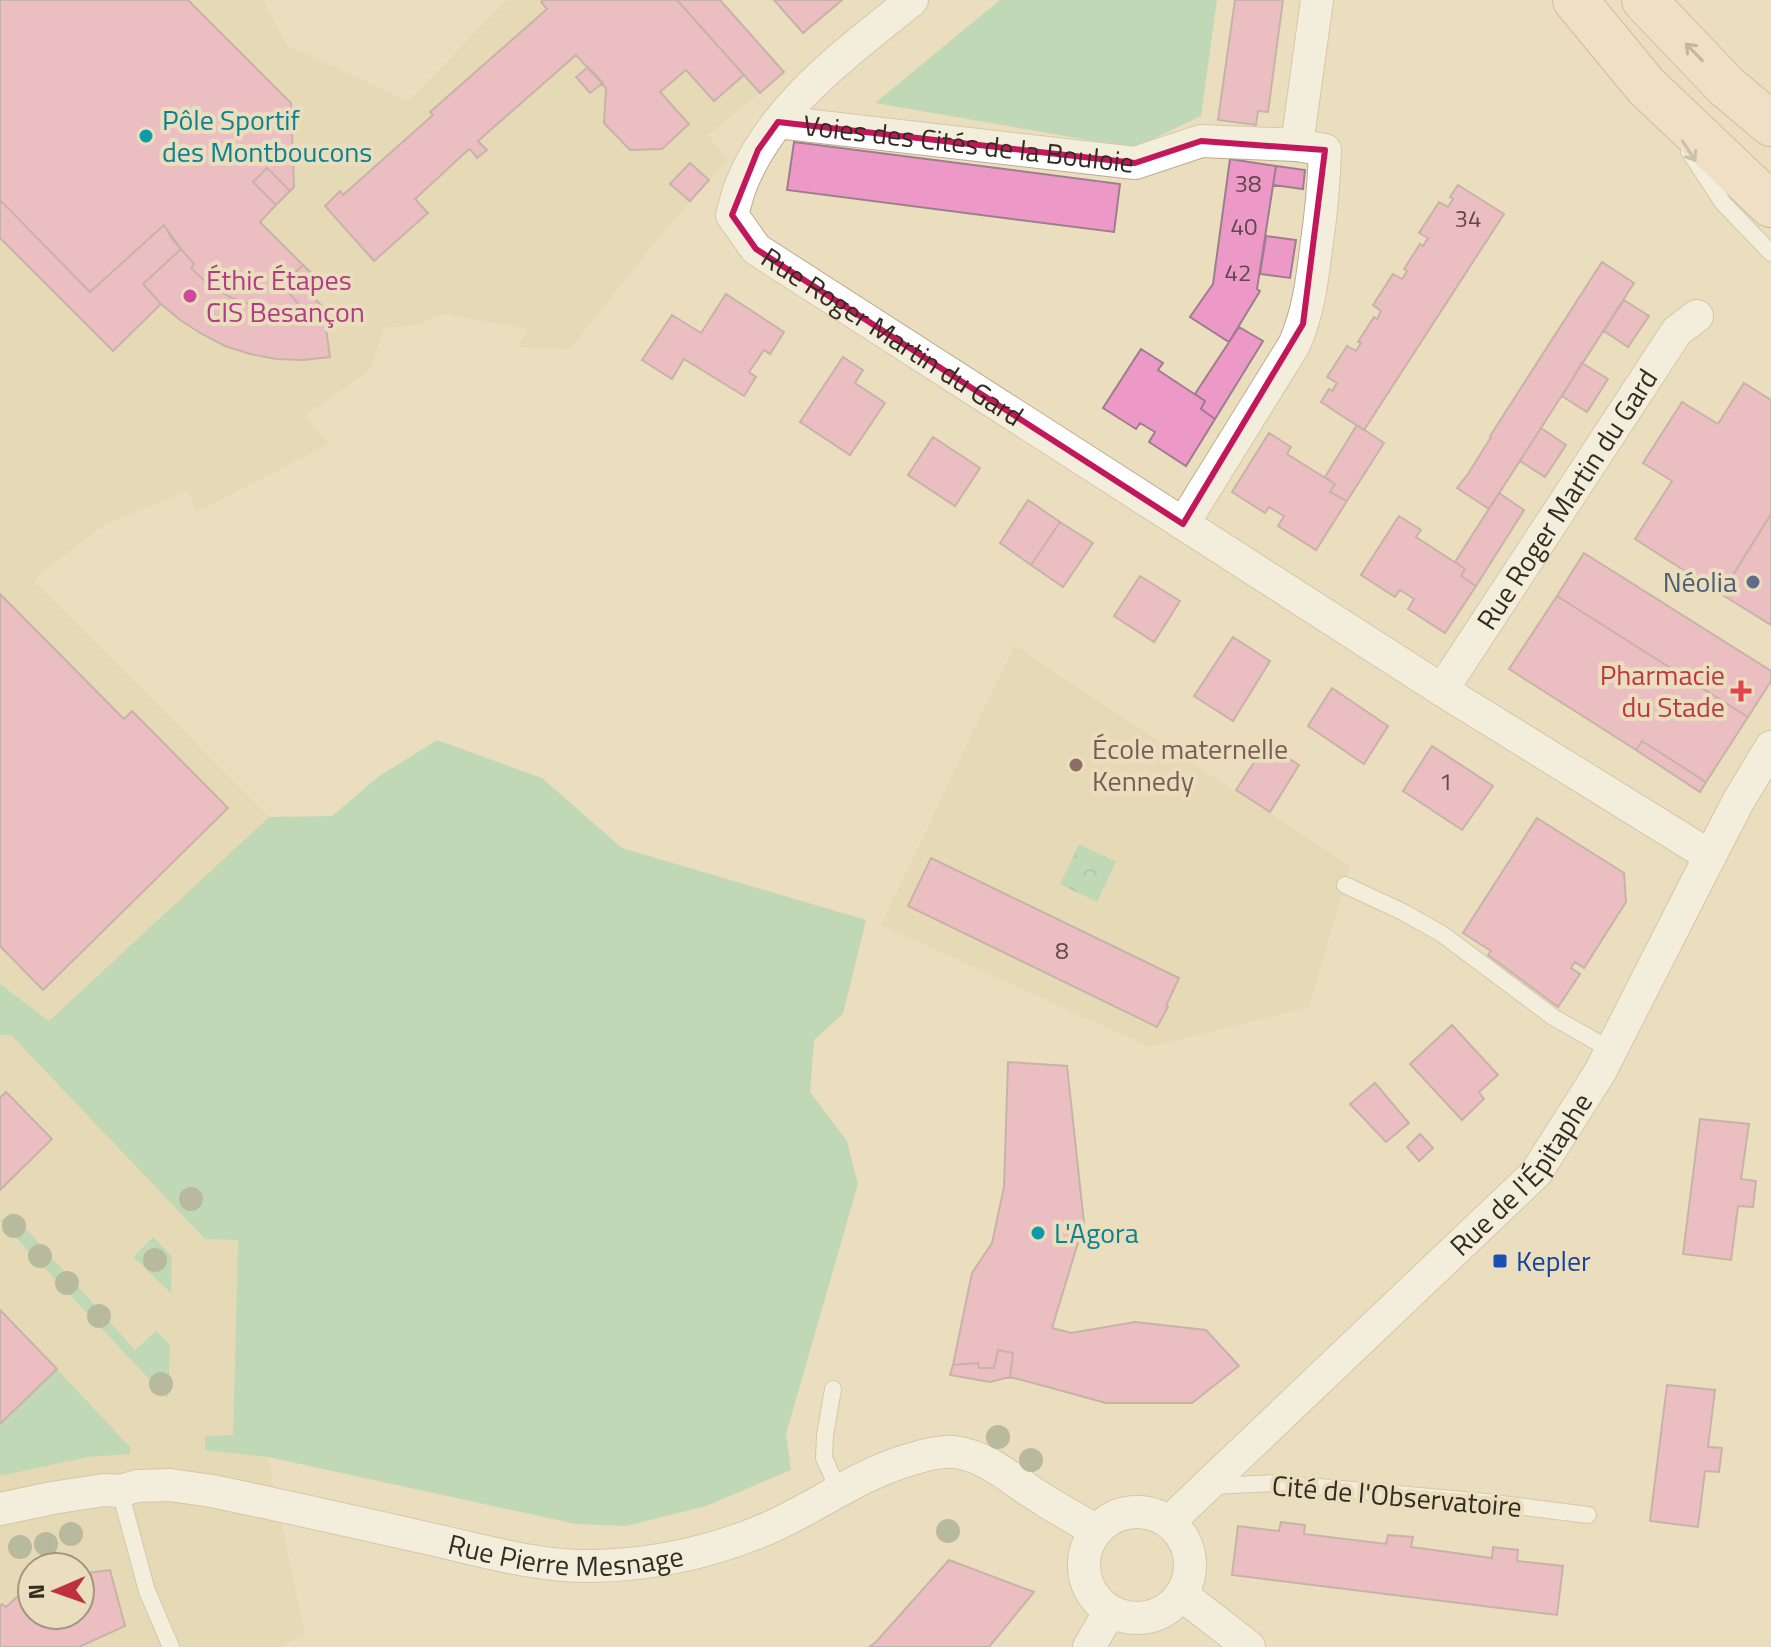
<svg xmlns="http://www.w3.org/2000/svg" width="1771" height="1647" font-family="'Titillium Web',sans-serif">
<defs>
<pattern id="park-crowns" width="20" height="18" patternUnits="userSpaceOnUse" patternTransform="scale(2)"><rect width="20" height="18" fill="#90d1b0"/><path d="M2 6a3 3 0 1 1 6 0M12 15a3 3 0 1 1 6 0" fill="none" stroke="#76aa8f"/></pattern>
</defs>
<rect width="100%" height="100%" fill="#eadebe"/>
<path fill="#e3d5ad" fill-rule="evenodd" d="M0,0H263L287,45L408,101L507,0H677L760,93L708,135L728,160L669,225L569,350L517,347L528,329L442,314L419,325L384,328L370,370L305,416L329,444L197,512L187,491L105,524L48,568L34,581L269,817L50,1021L261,1224L268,1457L305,1635L281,1647H0ZM32,1567H80V1615H32Z
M1015,644L1040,663L1350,866L1309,1007L1149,1047L881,925Z"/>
<path fill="#90d1b0" d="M1000,0H1217L1201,116L1134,148L875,103Z
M437,740L542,778L622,848L866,920L843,1014L814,1040L810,1092L847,1141L858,1184L786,1434L791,1470L706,1506L626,1526L576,1524L268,1457L205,1450V1436L233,1435L238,1240L205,1239L11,1035H0V984L49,1021L269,817L332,816L378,777Z
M11,1212L135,1350L156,1331L170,1345L168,1399L0,1221Z
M153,1237L172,1256L171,1293L133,1257Z
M57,1369L130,1447V1454L88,1457L0,1476V1424Z"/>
<path fill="url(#park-crowns)" d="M1079,844L1116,862L1097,902L1060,884Z"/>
<path fill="#ed99c8" stroke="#9d7e8e" stroke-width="2" d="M0,0H188L291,103L294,187L290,191L267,168L253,182L276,205L260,222L303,265L282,285L302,308L298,312H279L254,306L230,297L209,285L191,268L194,264L172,239L164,225L90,292L0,200Z
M543,0H677L744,75L714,101L686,70L660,92L689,124L662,149L630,150L604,123L606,88L576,55L478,141L487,150L477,158L470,149L468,150L415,199L428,213L374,261L325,206L340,191L343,195L433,115L430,112L547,9L541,2Z
M677,0H720L784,72L760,93Z
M774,0H842L803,33Z
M1235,0H1283L1268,112L1258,111L1256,125L1218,120Z
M588,67L603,83L590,93L576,77Z
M794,142L1120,184L1114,232L787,190Z
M1230,159L1276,166L1257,289L1260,291L1229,342L1190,317L1213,284Z
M690,163L709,180L690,201L670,184Z
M1276,166L1305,170L1303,189L1273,185Z
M267,168L290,191L276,205L253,182Z
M1458,185L1504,214L1364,430L1321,402L1329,389L1332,391L1337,383L1327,377L1347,346L1356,351L1361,343L1358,342L1374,317L1377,319L1381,311L1373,305L1393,274L1402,279L1407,271L1404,269L1420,244L1423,246L1428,238L1419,233L1439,202L1448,207L1453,199L1450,197Z
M0,200L90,292L164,225L181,249L143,284L161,304L113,351L0,238Z
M1266,236L1296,240L1290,278L1260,274Z
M181,249L194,264L191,268L209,285L230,297L254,306L279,312H298L302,308L282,285L303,265L325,286L313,297L323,307L330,357L303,360L276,359L250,354L225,346L202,334L180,320L161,304L143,284Z
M1602,262L1634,283L1489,509L1457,488L1468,474L1491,437L1490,436Z
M726,294L784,332L770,354L764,350L749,372L756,377L744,396L684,359L672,379L642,360L672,315L701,333Z
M1624,300L1649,316L1628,347L1604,331Z
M1239,327L1263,341L1215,419L1201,409L1205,401L1195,394Z
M1141,349L1163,363L1158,370L1205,401L1201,409L1215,419L1186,466L1149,442L1155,432L1140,423L1136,429L1103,408Z
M843,357L863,370L855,383L885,403L850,455L800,422Z
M1582,363L1608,379L1587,412L1562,396Z
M1744,383L1771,400V514L1721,594L1635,539L1672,481L1643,463L1682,402L1718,424Z
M1357,425L1384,443L1347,501L1330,492L1335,484L1325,477Z
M1541,428L1566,445L1545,477L1520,461Z
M1269,433L1291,447L1287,454L1335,484L1330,492L1347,501L1316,550L1278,526L1284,516L1269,507L1265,513L1232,492Z
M933,437L980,468L955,506L908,475Z
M1499,493L1524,510L1476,586L1461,576L1465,569L1455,562Z
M1028,500L1060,522L1031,565L1000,543Z
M1771,514V625L1721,594Z
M1399,516L1421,530L1416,537L1465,569L1461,576L1476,586L1445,633L1408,609L1414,599L1400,590L1395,597L1361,575Z
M1060,522L1093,543L1063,587L1031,565Z
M1584,553L1771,671V681L1748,717L1557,596Z
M1140,576L1180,601L1154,642L1114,616Z
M0,594L124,719L132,711L228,808L43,990L0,946Z
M1557,596L1748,717L1706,782L1642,741L1636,750L1509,669Z
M1233,637L1270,661L1233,721L1194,696Z
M1332,688L1388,726L1364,764L1308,726Z
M1642,741L1706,782L1700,792L1636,750Z
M1266,744L1299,765L1270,812L1236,790Z
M1432,746L1493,786L1462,830L1403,791Z
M1537,818L1624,873L1626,902L1584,968L1575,962L1571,968L1580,974L1558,1007L1488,955L1491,951L1463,933Z
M931,858L1179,978L1166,1006L1168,1007L1157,1027L908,906Z
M1452,1025L1498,1075L1479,1092L1484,1099L1462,1120L1410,1064Z
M1008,1062L1067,1066L1084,1223L1052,1328L1071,1333L1135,1322L1206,1330L1239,1366L1192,1403H1106L1048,1387L1010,1377L1013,1353L998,1350L994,1368H979L978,1363L953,1365L972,1273L992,1243L1004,1187Z
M1375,1083L1409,1123L1386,1142L1350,1104Z
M6,1092L52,1139L0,1190V1098Z
M1700,1119L1749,1124L1741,1179L1756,1181L1753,1207L1738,1206L1731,1260L1683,1254Z
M1420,1134L1433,1148L1419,1161L1407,1147Z
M0,1310L57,1369L0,1424Z
M998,1350L1013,1353L1010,1377L990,1382L950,1375L953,1365L978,1363L979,1368H994Z
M1667,1385L1715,1390L1708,1447L1722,1448L1719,1472L1705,1471L1698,1527L1650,1521Z
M1281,1522L1305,1525L1304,1534L1386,1544L1388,1535L1413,1537L1411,1547L1492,1558L1493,1547L1518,1550L1517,1561L1563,1566L1557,1615L1232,1575L1238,1526L1279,1531Z
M949,1560L1034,1592L989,1647H869L876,1642Z
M110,1570L125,1626L79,1647H0V1606L2,1604L6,1607L17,1597L32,1589V1615H80V1574Z"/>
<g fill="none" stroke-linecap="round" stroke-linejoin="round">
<g stroke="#b9ad8e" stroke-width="18">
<path id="service" d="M1689,151L1723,203L1771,253
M1345,885L1403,912L1442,934L1553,1017L1611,1050
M833,1389L825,1435L824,1458L839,1491
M1211,1486L1275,1483L1486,1502L1588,1515
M120,1491L147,1591L171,1647"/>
</g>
<g stroke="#b9ad8e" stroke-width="34">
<g id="minor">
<path id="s1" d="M912,0C847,53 773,105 741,185C737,195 735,205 732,215L756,249L1442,690L1710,856"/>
<path id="s2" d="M778,122L1135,163L1201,141L1297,145L1325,150C1324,183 1321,216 1316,249C1312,282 1308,314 1294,345L1183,524"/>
<path d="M1297,145L1317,0"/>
<path id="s3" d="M1442,690L1677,331L1697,316"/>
<path id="s4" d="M0,1509L52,1498L104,1490L120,1491L137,1486L170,1485L212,1491C284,1506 355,1522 426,1538C480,1550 537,1567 593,1566C650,1565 707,1553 759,1532C812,1511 857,1474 912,1459C925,1455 940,1451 954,1452C991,1457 1013,1482 1044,1500C1061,1511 1079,1520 1096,1531"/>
<circle cx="1137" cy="1565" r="53"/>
<path id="s5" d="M1169,1522L1536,1173L1600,1072L1710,856L1739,800L1771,747"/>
<path d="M1182,1595L1249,1647"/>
<path d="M1089,1647L1110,1611"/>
</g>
</g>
<g stroke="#af957d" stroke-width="46">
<path id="primary" d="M1575,0L1646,86L1771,205
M1644,0L1726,86L1771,124"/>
</g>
<use href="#service" stroke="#fff" stroke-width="16"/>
<use href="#minor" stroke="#fff" stroke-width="32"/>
<use href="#primary" stroke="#f8e1ce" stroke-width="44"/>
</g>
<g fill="#7d8e75">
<circle cx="191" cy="1199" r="12"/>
<circle cx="14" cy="1226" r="12"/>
<circle cx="40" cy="1256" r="12"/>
<circle cx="155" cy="1260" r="12"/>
<circle cx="67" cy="1283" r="12"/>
<circle cx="99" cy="1316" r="12"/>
<circle cx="161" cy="1384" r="12"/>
<circle cx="998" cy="1437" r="12"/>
<circle cx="1031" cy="1460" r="12"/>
<circle cx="948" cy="1531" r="12"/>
<circle cx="71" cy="1534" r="12"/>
<circle cx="46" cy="1544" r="12"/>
<circle cx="20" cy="1547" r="12"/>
</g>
<defs><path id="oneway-shaft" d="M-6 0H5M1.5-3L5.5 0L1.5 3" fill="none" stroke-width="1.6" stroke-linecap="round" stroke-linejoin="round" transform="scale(2)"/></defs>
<use stroke="#958778" href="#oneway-shaft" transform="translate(1694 52) rotate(-134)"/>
<use stroke="#a3a09b" href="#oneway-shaft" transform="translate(1689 151) rotate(57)"/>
<path d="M0 0H1771V1647H0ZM778,122L1135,163L1201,141L1325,150L1303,324L1183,524L756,249L732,215L758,150Z" fill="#eadebe" fill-opacity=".55" fill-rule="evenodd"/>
<path fill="none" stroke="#c2185b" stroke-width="6" stroke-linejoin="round" d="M778,122L1135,163L1201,141L1325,150L1303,324L1183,524L756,249L732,215L758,150Z"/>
<g fill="#0f9aa8" stroke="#eadebe" stroke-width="3">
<circle cx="146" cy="136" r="8"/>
<circle cx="1038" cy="1233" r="8"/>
</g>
<circle fill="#d1479c" stroke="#eadebe" stroke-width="3" cx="190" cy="296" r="8"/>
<circle fill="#5c6f8a" stroke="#eadebe" stroke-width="3" cx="1753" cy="582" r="8"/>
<path fill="#e0444e" stroke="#eadebe" stroke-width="3" d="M1737 679h8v8h8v8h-8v8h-8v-8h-8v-8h8z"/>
<circle fill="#8d6e63" stroke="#eadebe" stroke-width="3" cx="1076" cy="765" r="8"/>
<rect fill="#1a4fb4" stroke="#eadebe" stroke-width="3" x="1492" y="1253" width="16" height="16" rx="4"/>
<g text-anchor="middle" stroke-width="8" stroke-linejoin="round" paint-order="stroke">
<g font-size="24" fill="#61484b">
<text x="1248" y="192">38</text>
<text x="1468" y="227">34</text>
<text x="1244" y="235">40</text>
<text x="1238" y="281">42</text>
<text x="1446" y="790">1</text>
<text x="1062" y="959">8</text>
</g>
<g font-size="28" fill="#0d838f" stroke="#eadebe" text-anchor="start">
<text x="162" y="130">Pôle Sportif<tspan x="162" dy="32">des Montboucons</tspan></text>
<text x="1054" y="1243">L'Agora</text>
</g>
<g font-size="28" fill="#322d21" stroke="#eadebe">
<text dy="10" stroke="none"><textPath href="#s2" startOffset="192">Voies des Cités de la Bouloie</textPath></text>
<text dy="10" stroke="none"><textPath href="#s1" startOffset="490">Rue Roger Martin du Gard</textPath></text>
<text dy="10" stroke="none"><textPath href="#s3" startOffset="228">Rue Roger Martin du Gard</textPath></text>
<text dy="10" stroke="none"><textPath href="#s5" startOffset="496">Rue de l'Épitaphe</textPath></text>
<text transform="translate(1397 1496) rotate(5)" y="10">Cité de l'Observatoire</text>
<text dy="10" stroke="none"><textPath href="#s4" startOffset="576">Rue Pierre Mesnage</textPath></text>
</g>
<g font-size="28" fill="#b23c85" stroke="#eadebe" text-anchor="start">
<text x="206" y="290">Éthic Étapes<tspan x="206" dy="32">CIS Besançon</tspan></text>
</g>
<g font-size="28" fill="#4e5e75" stroke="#eadebe" text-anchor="end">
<text x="1737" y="592">Néolia</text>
</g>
<g font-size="28" fill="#be3a42" stroke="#eadebe" text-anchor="end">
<text x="1725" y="685">Pharmacie<tspan x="1725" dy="32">du Stade</tspan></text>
</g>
<g font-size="28" fill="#785e54" stroke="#eadebe" text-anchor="start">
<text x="1092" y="759">École maternelle<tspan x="1092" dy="32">Kennedy</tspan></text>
</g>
<g font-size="28" fill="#164399" stroke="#eadebe" text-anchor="start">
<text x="1516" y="1271">Kepler</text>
</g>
</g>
<g transform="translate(56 1591) rotate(268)"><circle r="38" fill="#eadebe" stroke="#a0977f" stroke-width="2"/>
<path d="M0-6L14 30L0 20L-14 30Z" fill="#c1313d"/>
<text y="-12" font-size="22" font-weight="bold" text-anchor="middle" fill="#322d21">N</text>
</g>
</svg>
